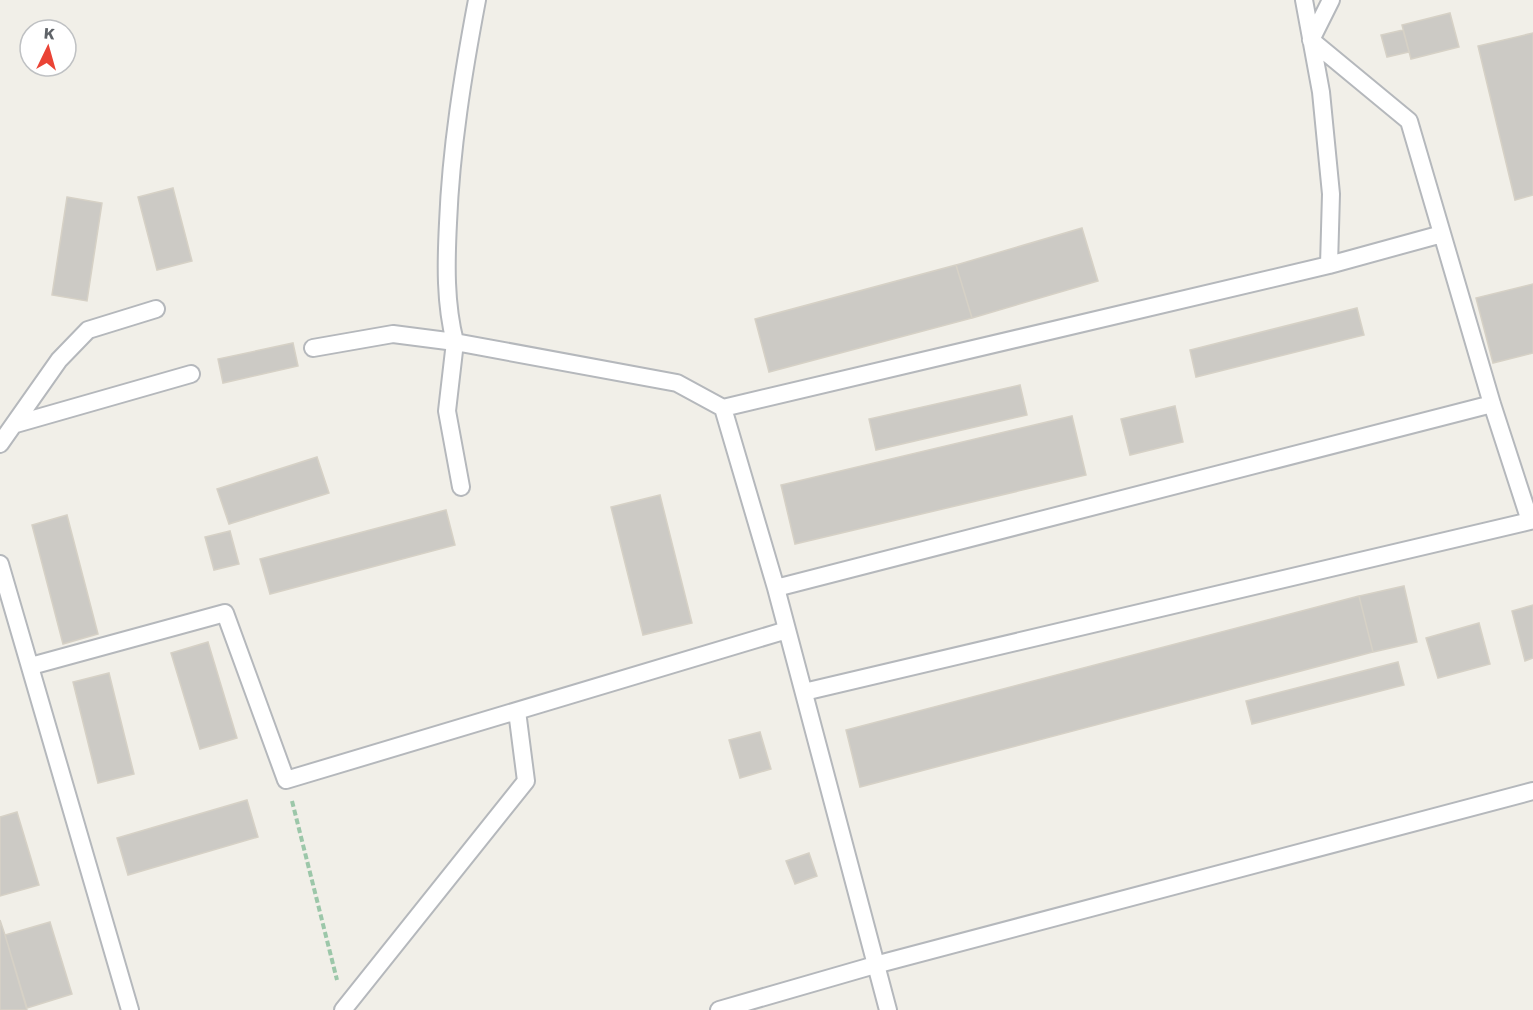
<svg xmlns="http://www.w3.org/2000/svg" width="1533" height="1010" font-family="'Work Sans',sans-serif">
<rect width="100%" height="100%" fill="#f1efe8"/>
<path fill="#cccac5" stroke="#d6d1c6" stroke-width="1.5" d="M1450,13L1459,47L1411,59L1402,25Z
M1403,30L1409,52L1387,57L1381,35Z
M1533,33V195L1515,200L1478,46Z
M173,188L192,261L157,270L138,197Z
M67,197L102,203L87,301L52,295Z
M1082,228L1098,281L972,318L956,265Z
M956,265L972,318L769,372L755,319Z
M1533,284V353L1493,363L1476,298Z
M1357,308L1364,335L1196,377L1190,350Z
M293,343L298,366L223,383L218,359Z
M1020,385L1027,415L876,450L869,419Z
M1175,406L1183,442L1130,455L1121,419Z
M1072,416L1086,475L795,544L781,485Z
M317,457L329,493L229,524L217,489Z
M660,495L692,623L643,635L611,507Z
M446,510L455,545L270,594L260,559Z
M67,515L98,634L63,644L32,525Z
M230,531L239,564L214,570L205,537Z
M1404,586L1417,642L1373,652L1359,596Z
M1359,596L1373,652L860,787L846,730Z
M1533,605V658L1525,661L1512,611Z
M1479,623L1490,664L1438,678L1426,638Z
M208,642L237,738L200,749L171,653Z
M1398,662L1404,685L1252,724L1246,701Z
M109,673L134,774L98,783L73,682Z
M760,732L771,769L740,778L729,740Z
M247,800L258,837L128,875L117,838Z
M17,812L39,885L0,896V817Z
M809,853L817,876L795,884L786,861Z
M0,920L5,935L27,1010H0Z
M50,922L72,994L27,1008L5,935Z"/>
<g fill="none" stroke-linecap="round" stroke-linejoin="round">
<g stroke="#b5b8bc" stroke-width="20">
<path id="service" d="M477,0C463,74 451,148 448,223C446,263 445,303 455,342L677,383L723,408L776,588L888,1010
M1304,0L1321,92L1331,194L1329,265
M313,348L393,334L455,342L447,411L461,487
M723,408L1329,265L1442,234
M16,424L191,374
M0,444L59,360L88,330L156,309
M0,564L130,1010
M776,588L1492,404
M31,666L225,613L286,780L787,630
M804,692L1530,521L1492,404L1409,121L1311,40L1331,0
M343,1010L526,781L517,711
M719,1010L875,965L1533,791"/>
</g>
<path stroke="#9cc7a9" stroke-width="4" stroke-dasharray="6 3" stroke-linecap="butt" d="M292,801L337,980"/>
<use href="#service" stroke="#fff" stroke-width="16"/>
</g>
<g transform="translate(48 48) rotate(5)"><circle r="28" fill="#ffffff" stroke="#bfc1c3" stroke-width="1.5"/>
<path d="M0-4.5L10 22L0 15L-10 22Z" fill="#ea4335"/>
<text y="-9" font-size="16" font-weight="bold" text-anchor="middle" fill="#5f6368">K</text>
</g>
</svg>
